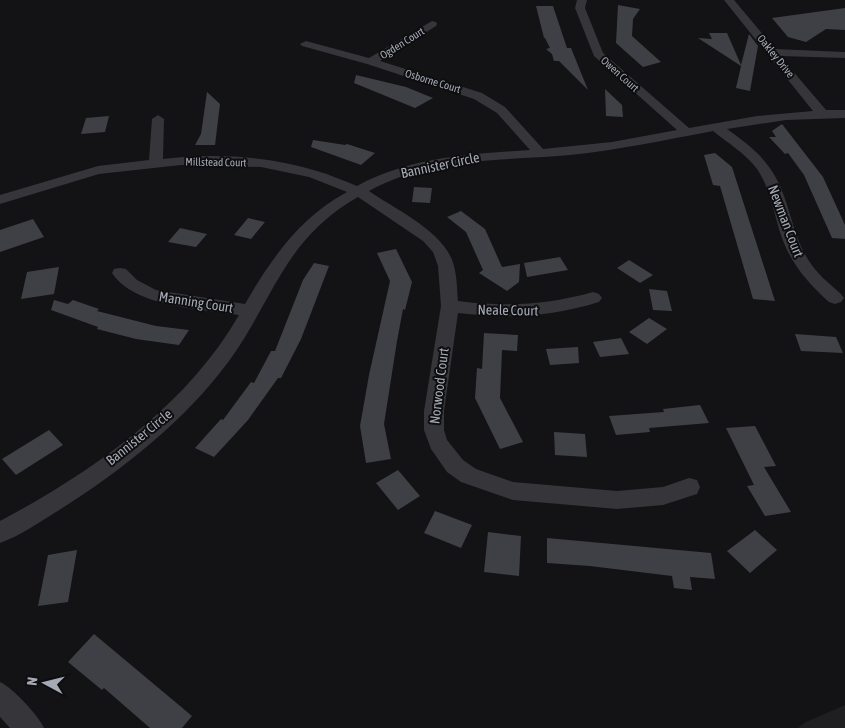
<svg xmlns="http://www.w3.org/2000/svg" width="845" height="728" font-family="'Asap Condensed',sans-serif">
<rect width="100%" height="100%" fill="#131315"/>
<path fill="#1f1f22" d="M845,705V728H798L806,722Z"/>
<path fill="#3f4045" d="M618,5L640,9L633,19L632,36L661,62L643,67L616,43Z
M536,6H553L567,48H571L588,90L559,61H554L552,54L546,49L550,48L545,38H544Z
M845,8V30L826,29L806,42L788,37L772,18Z
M709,33H727L741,65L749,34L758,46L750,91L736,88L741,66L698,38L712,39Z
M356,75L406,87L433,98L415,108L354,83Z
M605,89L622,105L623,117L606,116Z
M207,92L220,104L215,145H195L201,134Z
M109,116L105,132L81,134L86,118Z
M782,124L823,177L845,225V239L832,238L804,175L788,153L785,154L769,137H776L772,131Z
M313,140L345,145L347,144L375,153L361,165L311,147Z
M715,153L732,167L775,301L753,299L720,186L713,185L704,155Z
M414,187L432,188L430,203L412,202Z
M461,211L485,229L502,267L520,264L519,282L507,291L479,273L483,270L466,232L447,217Z
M248,218L265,222L251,239L234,235Z
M33,219L44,237L0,252V230Z
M180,228L207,234L196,247L168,242Z
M396,249L412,282L405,310L403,309L397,341L384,424L391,459L366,463L360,426L369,375L390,281L377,253Z
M560,257L568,270L527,277L524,263Z
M629,260L653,275L640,283L617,268Z
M314,263L329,266L301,339L281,378H278L248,420L214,457L195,448L221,419L223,420L251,382L254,383L271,351H275L303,280Z
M59,267L54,294L21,299L27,272Z
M649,289L667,291L672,311L653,310Z
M54,300L68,304L73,300L99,309L97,311L156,326L189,330L179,345L136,339L97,329L98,327L51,310Z
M649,318L667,329L647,344L629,332Z
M484,333L518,335L517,351L502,350L500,398L523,442L500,449L475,398L477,368L482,369Z
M795,334L836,337L843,353L801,351Z
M621,338L629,354L600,357L593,342Z
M578,347L579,363L550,365L546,349Z
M700,405L709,423L649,428L650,432L616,435L609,416L664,412L663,409Z
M755,426L776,466L764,467L791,512L765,516L747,486L754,485L726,428Z
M49,430L63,445L16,475L2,459Z
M554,432L585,434L587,457L555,455Z
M398,470L420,496L398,510L376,483Z
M435,511L472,525L461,548L424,533Z
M755,530L777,550L750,573L727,551Z
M488,532L521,536L519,576L484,572Z
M547,538L711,553L715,579L690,577L692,590L674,588L672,576L590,566L547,563Z
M77,550L68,602L38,606L48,555Z
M94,634L192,716L182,728H150L104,688L102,690L68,662Z"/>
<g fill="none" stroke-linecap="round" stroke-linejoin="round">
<path fill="#35353a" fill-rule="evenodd" d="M577,0H587L585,8L603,53L689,128L757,116L813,111L724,0H734L775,49L845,52V58L780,56L826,110H845V118L786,120L727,129C742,140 758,151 769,167C790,195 790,232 809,261C817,274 830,284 841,294L844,298L841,302L835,304L829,302C808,283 792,265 782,238C774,215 771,189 757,169C746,154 728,143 713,131C666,140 618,150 570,155C503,161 429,157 369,191C396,210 446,232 454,266C457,277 457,290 458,301C505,307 547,305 593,292L599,294L602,298L599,302C550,317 509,319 458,313L444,411V430L447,440L463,460L476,469L513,482L617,491L663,487L689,478L697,480L700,487L697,494L663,505L617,509L513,500L461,482L447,472L431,449L424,430V411L441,306L438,266L433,252L423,241L358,197C284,239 274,299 229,361C184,422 120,472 56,512C38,523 20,536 0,543V521C92,472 186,407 239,315C201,309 134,307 112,273L114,269L120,268L126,269L137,280L156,290L245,304C271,259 300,217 347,192L309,177L261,167L181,165L99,174L0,204V195L98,166L149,160L152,119L158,115L164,119L163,159C213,153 269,156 317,171C331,175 344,181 357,186C410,157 471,154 530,150L497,113L474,99L367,64L302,46L300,44L306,41L369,58L432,21L436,22L437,24L436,26L380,61L482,93L505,107L543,149L612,142L677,130L594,56L575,8Z
M0,682C11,686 39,716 44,728H10L0,717Z"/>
</g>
<g text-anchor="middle" stroke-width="4" stroke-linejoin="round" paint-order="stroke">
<g font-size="11" fill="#a5aab5" stroke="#0e0e10">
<text transform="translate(402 43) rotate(-32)" y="4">Ogden Court</text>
<text transform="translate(776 56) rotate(51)" y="4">Oakley Drive</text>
<text transform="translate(620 74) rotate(42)" y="4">Owen Court</text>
<text transform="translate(433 81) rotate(17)" y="4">Osborne Court</text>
<text transform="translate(216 162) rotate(1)" y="4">Millstead Court</text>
</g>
<g font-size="14" fill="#a5aab5" stroke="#0e0e10">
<text transform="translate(440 165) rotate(-12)" y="5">Bannister Circle</text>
<text transform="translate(786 221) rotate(69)" y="5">Newman Court</text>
<text transform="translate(196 302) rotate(9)" y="5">Manning Court</text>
<text transform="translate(508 310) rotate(1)" y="5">Neale Court</text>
<text transform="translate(439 386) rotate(-83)" y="5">Norwood Court</text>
<text transform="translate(139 437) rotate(-39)" y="5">Bannister Circle</text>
</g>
</g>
<g transform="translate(45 683) rotate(277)" stroke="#0e0e10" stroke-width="4" paint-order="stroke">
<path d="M0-4L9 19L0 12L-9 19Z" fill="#a5aab5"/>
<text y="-8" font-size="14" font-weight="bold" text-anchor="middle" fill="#a5aab5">N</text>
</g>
</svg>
